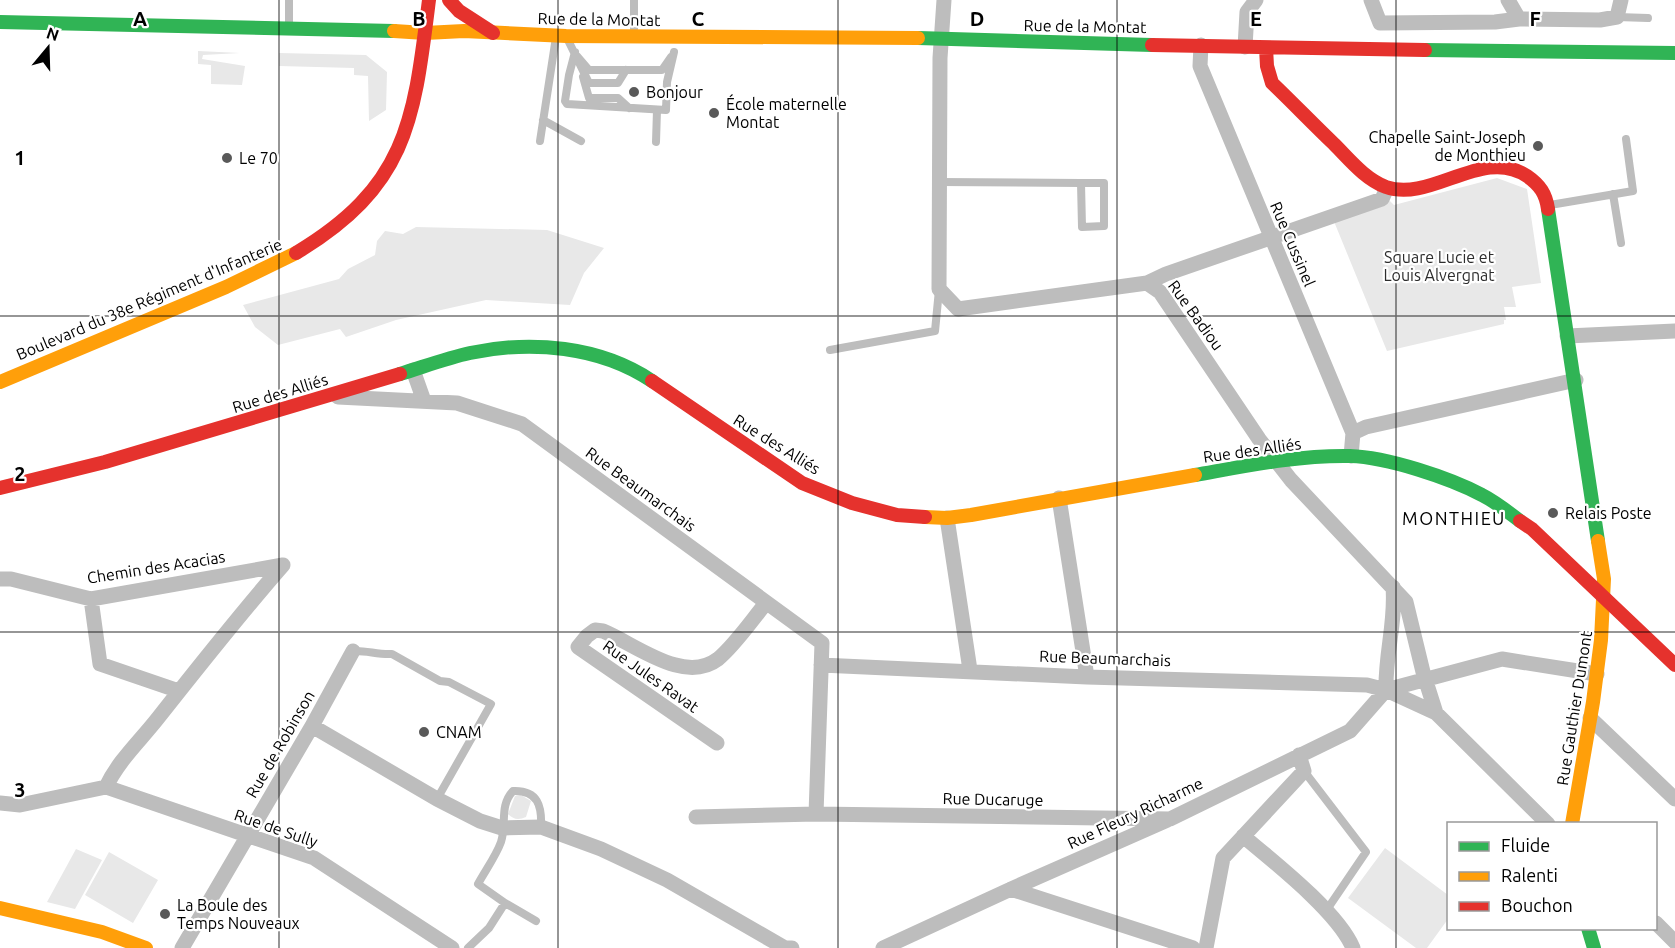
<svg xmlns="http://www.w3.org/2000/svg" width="1675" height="948" font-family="Ubuntu,sans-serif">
<rect width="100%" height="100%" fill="#fff"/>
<path fill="#e8e8e8" d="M198,51L240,53L203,55L202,59L245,66L242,85L211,84V65L198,64Z
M279,53L366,55L387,72L386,110L369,121L368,76L354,75V68L279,66Z
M1497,178L1527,189L1541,283L1512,287L1516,307H1504L1506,320H1504V324L1387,351L1333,219L1389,200L1394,205Z
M416,227L547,230L604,248L584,273L570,305L486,300L396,320L346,337L340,329L278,345L255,327L243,305L339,279L348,269L375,255L377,241L385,231L403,234Z
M521,795L531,801L526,817C519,820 514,820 508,814L515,796Z
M1385,848L1448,895V919L1427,948H1416L1348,898Z
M76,849L102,860L75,909L47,902Z
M109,852L158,880L133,923L85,895Z"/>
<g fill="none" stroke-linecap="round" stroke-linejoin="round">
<path stroke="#bdbdbd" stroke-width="8" d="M289,0V27
M1617,17L1648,18
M634,34V0
M567,38L589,83H618L626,70
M575,52L569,75L565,101L567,104L666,110L667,82L674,52
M577,56L589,70H662L671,57
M583,77L589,98H618L629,108
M543,120L581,141
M540,141L556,37
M656,142L657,110
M940,182L1081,183H1104V226L1082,227L1081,183
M1613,194L1621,243
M1550,205L1633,191L1626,139
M830,350L935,331L939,290
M353,651C366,650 378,655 392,654L440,681L449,682L491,704L437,799
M1304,771L1366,852L1326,911
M505,903L536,921
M468,948L489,928L505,903L478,884C485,871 496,856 501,842C507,824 499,806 513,791C538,790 542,806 541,827"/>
<path stroke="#bdbdbd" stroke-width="15" d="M944,0L940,58L939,289L958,309L1147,283L1166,274L1382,199L1387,188
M1371,0L1380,23L1495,22L1519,19L1600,20L1617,17L1621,0
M1508,0L1519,19
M1201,45L1200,66L1353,433L1351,456
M1245,47L1247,12L1256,0
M1147,283L1160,292L1259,439L1291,480L1406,602L1423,672L1436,713
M1567,336L1675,331
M413,370L424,401
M338,397L457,403L522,424L822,643L816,814L1170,819
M1353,433L1366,427L1576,380
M1059,498L1087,677
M947,518L970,670
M0,579H11L91,599L283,565
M91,599L100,664L179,691
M821,665L1087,677L1367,685L1386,690L1436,713L1548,824
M1386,690L1502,659L1597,674
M1386,690C1385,655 1396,622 1393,587
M1590,718L1675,799
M312,726L437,799L480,821L502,828L541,827L601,849L667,880L785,948H792
M717,743L578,647L587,636L595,630L603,631C635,644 684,685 718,659C735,645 752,620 766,603
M106,787L314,858L452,948
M106,787C118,761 140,741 158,718C199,666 240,614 283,565
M0,803L20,805L106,787
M696,817L816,814
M1243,836C1274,862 1338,912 1353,948
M1011,889L1193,948
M1656,923L1675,942
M182,948L312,726L353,651
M883,948L1011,889L1170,819L1350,731L1386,690
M1206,948L1223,858L1304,771L1299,755"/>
<path stroke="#30b455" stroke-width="14" d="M0,22L394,31
M918,38L1152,45
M1425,50L1675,53
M1548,209L1598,541
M400,374C423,367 447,358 470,353C531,340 600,346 652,381
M1195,475C1246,466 1298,455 1350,456C1387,457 1450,478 1482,495C1496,502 1508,512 1520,521
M1588,928L1594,948"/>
<path stroke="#ff9f0a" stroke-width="14" d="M394,31L425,33L464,31L566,36L918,38
M0,382L226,287L296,253
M925,517L947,518L971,515L1195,475
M1572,824L1593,702L1601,640L1604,579L1598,541
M0,908L102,932L146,948"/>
<path stroke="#e5322d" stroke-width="14" d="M449,0L459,11L493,33
M1152,45L1425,50
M1266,48L1267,66L1272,83C1293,103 1313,124 1334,144C1350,160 1365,179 1386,187C1431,203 1483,146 1527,176C1540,185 1546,194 1548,209
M296,253C408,186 414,120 429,0
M652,381L802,483L852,503L897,515L925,517
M0,488L105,462L400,374
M1520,521L1532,529L1675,665"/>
</g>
<path fill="none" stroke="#000" stroke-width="1.5" stroke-opacity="0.55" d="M279,0V948M558,0V948M838,0V948M1117,0V948M1396,0V948M0,316H1675M0,632H1675"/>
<g fill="#595959" stroke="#fff" stroke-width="2">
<circle cx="634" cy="92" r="6"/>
<circle cx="714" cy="113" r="6"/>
<circle cx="1538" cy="146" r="6"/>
<circle cx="227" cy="158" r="6"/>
<circle cx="1553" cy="513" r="6"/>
<circle cx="424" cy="732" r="6"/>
<circle cx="165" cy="914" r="6"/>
</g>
<g text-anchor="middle" stroke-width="4.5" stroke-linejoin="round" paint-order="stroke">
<g font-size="16" fill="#000" stroke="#fff">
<text transform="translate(599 19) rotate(1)" y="6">Rue de la Montat</text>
<text transform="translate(1085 26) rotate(1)" y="6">Rue de la Montat</text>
<text transform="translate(1293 244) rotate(67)" y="6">Rue Cussinel</text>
<text transform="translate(149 299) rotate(-23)" y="6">Boulevard du 38e Régiment d'Infanterie</text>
<text transform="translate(1196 315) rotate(54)" y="6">Rue Badiou</text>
<text transform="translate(280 393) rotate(-17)" y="6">Rue des Alliés</text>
<text transform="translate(777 444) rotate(32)" y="6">Rue des Alliés</text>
<text transform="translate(1252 450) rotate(-8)" y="6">Rue des Alliés</text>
<text transform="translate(641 489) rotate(36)" y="6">Rue Beaumarchais</text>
<text transform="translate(156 567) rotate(-9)" y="6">Chemin des Acacias</text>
<text transform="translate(1105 658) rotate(2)" y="6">Rue Beaumarchais</text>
<text transform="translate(651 676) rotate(35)" y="6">Rue Jules Ravat</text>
<text transform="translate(1574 708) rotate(-81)" y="6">Rue Gauthier Dumont</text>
<text transform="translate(280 744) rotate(-60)" y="6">Rue de Robinson</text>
<text transform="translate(993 799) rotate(1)" y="6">Rue Ducaruge</text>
<text transform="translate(1135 813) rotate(-25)" y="6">Rue Fleury Richarme</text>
<text transform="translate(276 828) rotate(19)" y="6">Rue de Sully</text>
</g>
<g font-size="16" fill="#000" stroke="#fff" text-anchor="start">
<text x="646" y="98">Bonjour</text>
<text x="726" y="110">École maternelle<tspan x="726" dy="18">Montat</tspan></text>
<text x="1526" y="143" text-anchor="end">Chapelle Saint-Joseph<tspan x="1526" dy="18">de Monthieu</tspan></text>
<text x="239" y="164">Le 70</text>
<text x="1565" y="519">Relais Poste</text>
<text x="436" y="738">CNAM</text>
<text x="177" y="911">La Boule des<tspan x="177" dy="18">Temps Nouveaux</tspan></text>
</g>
<g font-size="16" fill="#2d2d2d" stroke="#fff">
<text x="1439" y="263">Square Lucie et<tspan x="1439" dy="18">Louis Alvergnat</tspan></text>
</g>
<g font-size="18" letter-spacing="1.5" fill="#000" stroke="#fff">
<text x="1454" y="525">MONTHIEU</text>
</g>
</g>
<g font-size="20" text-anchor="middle" font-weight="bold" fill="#000" stroke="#fff" stroke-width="4.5" stroke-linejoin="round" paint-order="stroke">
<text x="140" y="26">A</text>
<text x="419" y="26">B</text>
<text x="698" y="26">C</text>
<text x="977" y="26">D</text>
<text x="1256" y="26">E</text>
<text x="1535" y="26">F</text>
<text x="20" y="165">1</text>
<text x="20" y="481">2</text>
<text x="20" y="797">3</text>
</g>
<rect x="1447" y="822" width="210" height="108" fill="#ffffff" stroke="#999999" stroke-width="1.5"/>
<rect x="1459" y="842" width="30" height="9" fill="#30b455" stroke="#999999" stroke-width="1.5"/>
<text x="1501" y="852" font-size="18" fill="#000000">Fluide</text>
<rect x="1459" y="872" width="30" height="9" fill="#ff9f0a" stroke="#999999" stroke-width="1.5"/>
<text x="1501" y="882" font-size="18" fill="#000000">Ralenti</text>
<rect x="1459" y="902" width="30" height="9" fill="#e5322d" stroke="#999999" stroke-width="1.5"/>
<text x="1501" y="912" font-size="18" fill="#000000">Bouchon</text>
<g transform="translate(48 48) rotate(19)" stroke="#ffffff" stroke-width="4.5" paint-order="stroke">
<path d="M0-4.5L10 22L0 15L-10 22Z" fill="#000000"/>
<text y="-9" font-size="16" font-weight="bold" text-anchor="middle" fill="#000000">N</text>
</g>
</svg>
